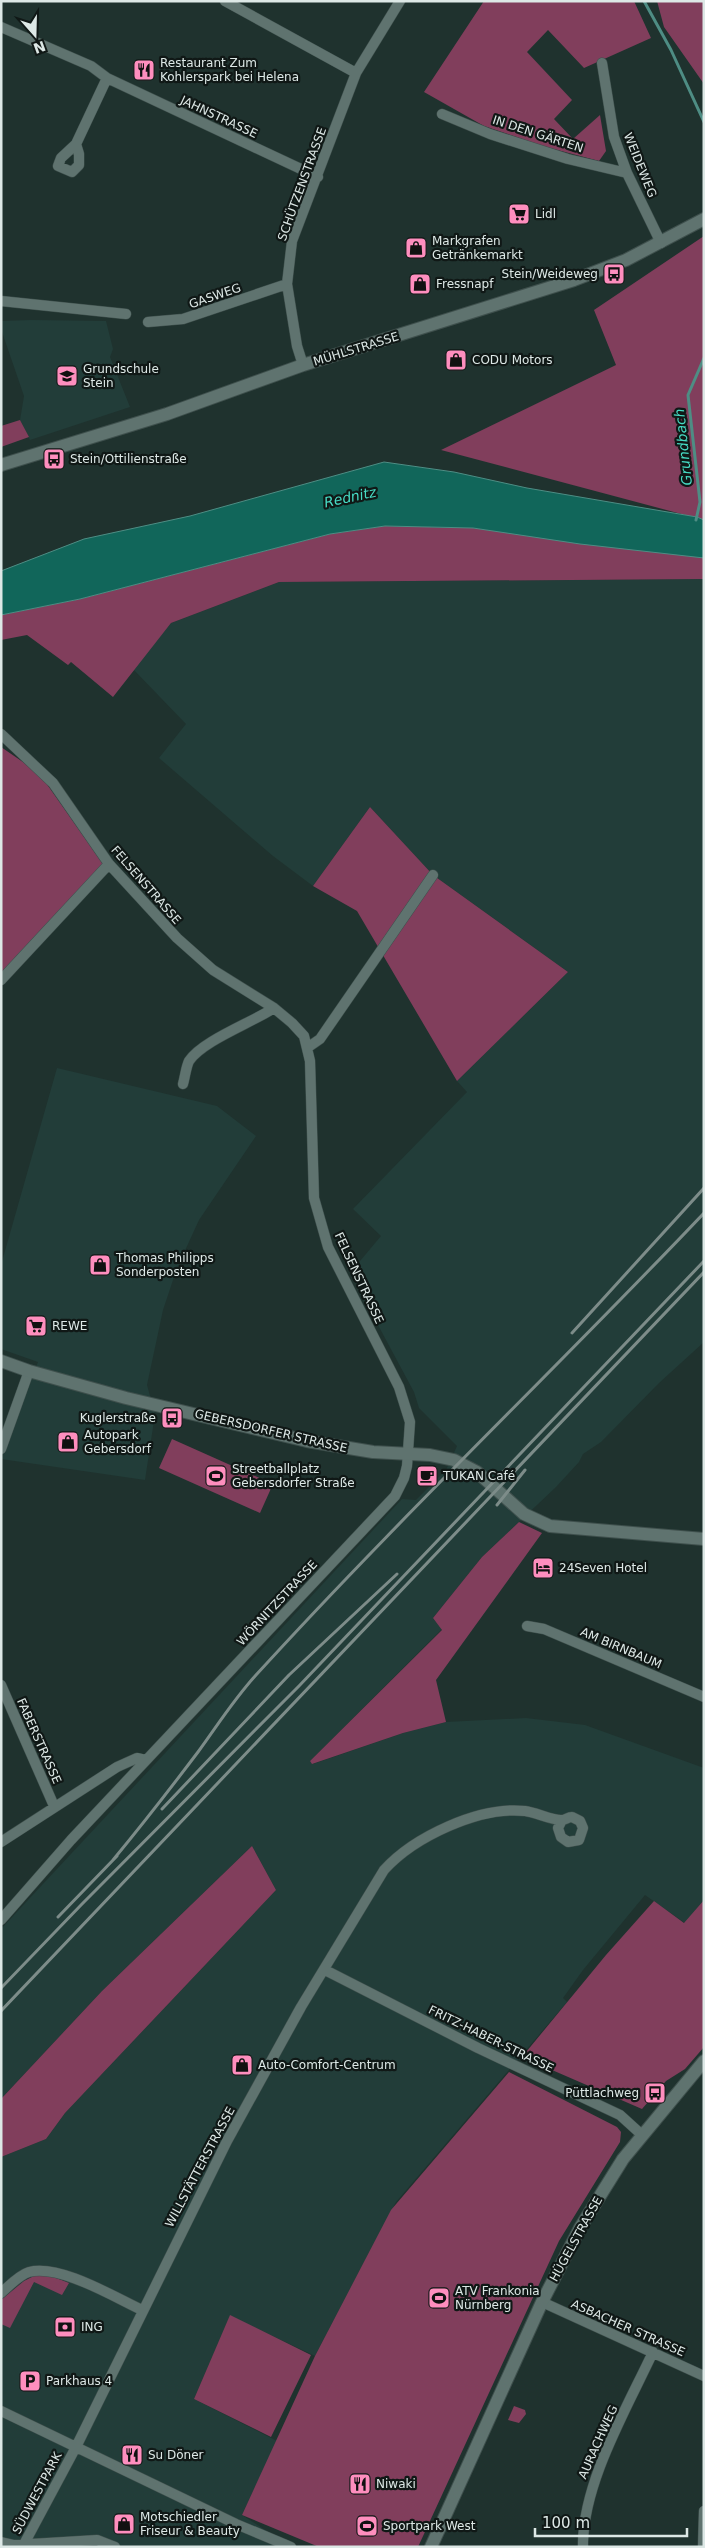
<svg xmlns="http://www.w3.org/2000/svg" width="705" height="2548" font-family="'DejaVu Sans',sans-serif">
<rect width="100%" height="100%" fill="#1f322e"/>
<path fill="#223d39" d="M31,320L106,321L113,349L110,357L130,407L30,440L20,420L24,396L1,329V321Z
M704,579V1342L659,1383L601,1442L583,1454L579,1462L556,1487L482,1557L433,1618L442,1629L310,1761L313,1764L403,1733L446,1722L526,1718L585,1725L704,1768V1900L685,1923L645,1895L583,1970L563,1998L567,2002L396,2202L315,2356L230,2316L194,2399L277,2441L242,2515L292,2547H1V2157L46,2139L65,2113L276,1890L252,1846L102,1991L1,2099V1929L402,1499L416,1500L446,1470L457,1446L419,1408L414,1392L350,1273L381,1236L353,1209L467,1092L457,1081L568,972L433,875L370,807L313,886L273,856L159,758L186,724L133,669L171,623L279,582Z
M57,1068L217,1106L256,1136L199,1220L177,1268L163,1310L147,1385L155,1414L145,1480L1,1459L38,1362L1,1349V1265Z"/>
<path fill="#813e5c" d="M484,1H634L651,38L584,68L548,30L527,52L572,100L554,119L573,139L600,115L606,151L599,161L546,147L484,126L424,92Z
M657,1H704V84L664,27Z
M704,236V520L441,450L616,365L594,310Z
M20,420L29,437L1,447V426Z
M385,526L473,528L695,556L704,558V579L279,582L171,623L113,697L71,662L68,665L27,635L1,640V615L80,599L330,534Z
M1,747L39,773L104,865L1,974Z
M370,807L433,875L568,972L457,1081L357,911L313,886Z
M172,1439L273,1484L260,1513L159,1468Z
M519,1522L542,1533L436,1680L446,1722L403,1733L312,1764L310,1761L442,1630L433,1618L482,1557Z
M252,1846L276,1890L65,2113L46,2139L1,2157V2099L102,1991Z
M704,1900V2047L685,2069L666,2081L642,2109L522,2057L606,1955L654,1901L684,1923Z
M509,2072L617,2127L621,2132L620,2142L559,2241L418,2547H319L242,2515L315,2356L391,2210Z
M34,2276H51L69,2283L62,2295L34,2282L10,2328L1,2324V2300L24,2281Z
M230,2315L311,2355L271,2437L194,2399Z
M514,2406L525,2410L526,2414L519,2423L508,2420Z"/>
<path fill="#11665a" stroke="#4e8d84" d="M384,462L454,472L527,488L697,517L704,520V558L580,544L473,528L385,526L330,534L80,599L1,615V571L84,539L190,516Z"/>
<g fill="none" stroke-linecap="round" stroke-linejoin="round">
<path stroke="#4e8d84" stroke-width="3" d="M644,1L671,50L704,122
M696,520L700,502L688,395L704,358"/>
<g stroke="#3f504d" stroke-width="11">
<path id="minor" d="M225,1L356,73
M1,27L91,66L107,78L318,177
M602,63L614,137L627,173L661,243
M442,114L490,134L568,159L627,173
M76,144L79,154V165L72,172L58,166L61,158L76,144L107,78
M1,301L126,314
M148,322L183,319L287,284
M303,365L297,346L287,284L292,241L356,73L400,1
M1,734L53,783L109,864L177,938L213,970L274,1008L292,1023L304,1036L310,1061L314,1198L328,1247L399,1387L410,1422L407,1466L404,1478L395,1496L71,1840L1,1920
M1,980L109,864
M307,1048L320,1039L433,875
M183,1084C185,1077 186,1067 189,1061C202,1041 251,1023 274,1008
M1,1449L29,1371
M527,1626L544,1629L704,1697
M1,1685L54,1806
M1,1842L117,1767L137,1758L146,1760
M325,1970L478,2048L620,2115L642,2135
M1,2293C9,2286 19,2275 29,2272C60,2264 114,2297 142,2310
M542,2302L704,2376
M1,2411L236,2524L291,2547
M1,2542L14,2545L97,2540L115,2547
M24,2544L76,2447L227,2141L301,2007L384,1870C414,1837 479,1806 525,1811C535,1812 554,1821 562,1820C565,1820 568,1817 572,1817L580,1821L583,1828L579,1840L568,1842L561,1837L558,1828L562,1820
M583,2547C582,2484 626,2410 653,2352
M703,2547L704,2511"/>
</g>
<g stroke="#3f504d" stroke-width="14">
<path id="tertiary" d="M1,465L167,414L303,365L574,280L626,260L704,219
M431,2547L542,2302L580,2228L623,2159L704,2061"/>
</g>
<g stroke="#3f504d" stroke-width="14">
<path id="secondary" d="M1,1361L29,1371L126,1398L307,1441L373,1452L430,1455L454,1460L477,1472L524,1514L550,1526L704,1539"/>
</g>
<use href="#minor" stroke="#5f736f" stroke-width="10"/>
<use href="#tertiary" stroke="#5f736f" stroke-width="12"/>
<use href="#secondary" stroke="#5f736f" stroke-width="12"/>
<path stroke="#7d8c89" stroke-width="3" d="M572,1333L704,1188
M497,1505L525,1470
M162,1809L289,1675L397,1574
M113,1860C142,1825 170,1789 198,1752C217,1726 234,1699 256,1675C401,1516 556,1369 704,1213
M58,1917L117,1856
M1,1988L82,1904L299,1686L704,1261
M1,2011L704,1272"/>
</g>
<defs>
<g id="restaurant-square" transform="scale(1.125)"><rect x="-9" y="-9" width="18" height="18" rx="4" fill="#fe8ebe" stroke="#101816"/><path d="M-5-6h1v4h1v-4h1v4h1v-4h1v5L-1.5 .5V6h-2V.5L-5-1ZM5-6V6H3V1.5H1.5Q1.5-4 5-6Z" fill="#111"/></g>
<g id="supermarket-square" transform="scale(1.125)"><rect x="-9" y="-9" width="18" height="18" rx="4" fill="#fe8ebe" stroke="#101816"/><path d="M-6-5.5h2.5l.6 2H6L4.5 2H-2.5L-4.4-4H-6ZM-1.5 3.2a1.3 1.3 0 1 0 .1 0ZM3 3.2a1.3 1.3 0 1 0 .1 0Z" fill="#111"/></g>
<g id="shop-square" transform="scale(1.125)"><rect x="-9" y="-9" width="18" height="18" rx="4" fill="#fe8ebe" stroke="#101816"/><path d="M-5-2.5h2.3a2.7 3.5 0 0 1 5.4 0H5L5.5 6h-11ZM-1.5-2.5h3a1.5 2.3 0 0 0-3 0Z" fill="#111"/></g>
<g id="bus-square" transform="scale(1.125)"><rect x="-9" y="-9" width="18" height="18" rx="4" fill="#fe8ebe" stroke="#101816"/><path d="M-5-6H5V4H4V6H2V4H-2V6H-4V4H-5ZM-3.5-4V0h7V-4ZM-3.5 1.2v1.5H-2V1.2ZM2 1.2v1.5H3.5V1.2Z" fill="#111"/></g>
<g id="school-square" transform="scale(1.125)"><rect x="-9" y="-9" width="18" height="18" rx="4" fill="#fe8ebe" stroke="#101816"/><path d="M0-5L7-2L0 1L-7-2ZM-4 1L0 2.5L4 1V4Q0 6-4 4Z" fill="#111"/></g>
<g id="stadium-square" transform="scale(1.125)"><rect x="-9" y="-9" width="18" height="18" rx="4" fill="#fe8ebe" stroke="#101816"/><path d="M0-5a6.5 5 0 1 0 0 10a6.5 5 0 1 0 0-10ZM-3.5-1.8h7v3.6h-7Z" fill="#111"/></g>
<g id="cafe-square" transform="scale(1.125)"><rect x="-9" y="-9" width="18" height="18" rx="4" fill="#fe8ebe" stroke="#101816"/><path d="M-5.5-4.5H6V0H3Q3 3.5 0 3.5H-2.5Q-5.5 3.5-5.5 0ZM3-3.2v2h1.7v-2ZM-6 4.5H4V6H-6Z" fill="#111"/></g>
<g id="hotel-square" transform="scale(1.125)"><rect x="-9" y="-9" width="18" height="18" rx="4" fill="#fe8ebe" stroke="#101816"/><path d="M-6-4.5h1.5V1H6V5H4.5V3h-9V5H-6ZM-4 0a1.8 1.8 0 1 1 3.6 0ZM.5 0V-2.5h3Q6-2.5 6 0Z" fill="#111"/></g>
<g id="bank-square" transform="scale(1.125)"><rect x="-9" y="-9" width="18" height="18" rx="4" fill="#fe8ebe" stroke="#101816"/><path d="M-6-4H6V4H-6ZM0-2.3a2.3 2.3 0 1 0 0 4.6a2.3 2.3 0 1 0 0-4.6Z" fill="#111"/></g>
<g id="parking-square" transform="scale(1.125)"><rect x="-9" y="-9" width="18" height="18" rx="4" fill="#fe8ebe" stroke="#101816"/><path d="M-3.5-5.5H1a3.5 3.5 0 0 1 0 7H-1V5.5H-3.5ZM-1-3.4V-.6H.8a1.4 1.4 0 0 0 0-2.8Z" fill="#111"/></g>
</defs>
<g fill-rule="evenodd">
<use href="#restaurant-square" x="144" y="70"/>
<use href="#supermarket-square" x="519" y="214"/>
<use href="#shop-square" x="416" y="248"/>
<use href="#bus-square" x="614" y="274"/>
<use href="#shop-square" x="420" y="284"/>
<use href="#shop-square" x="456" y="360"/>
<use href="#school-square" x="67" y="376"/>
<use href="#bus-square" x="54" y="459"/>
<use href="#shop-square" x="100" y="1265"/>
<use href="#supermarket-square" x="36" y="1326"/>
<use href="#bus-square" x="172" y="1418"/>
<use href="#shop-square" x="68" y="1442"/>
<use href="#stadium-square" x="216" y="1476"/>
<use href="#cafe-square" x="427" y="1476"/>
<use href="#hotel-square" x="543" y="1568"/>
<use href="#shop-square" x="242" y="2065"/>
<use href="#bus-square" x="655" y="2093"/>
<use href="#stadium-square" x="439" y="2298"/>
<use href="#bank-square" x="65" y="2327"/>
<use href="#parking-square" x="30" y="2381"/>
<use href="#restaurant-square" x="132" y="2455"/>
<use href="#restaurant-square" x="360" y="2484"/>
<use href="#shop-square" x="124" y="2524"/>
<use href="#stadium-square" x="367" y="2526"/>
</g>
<g text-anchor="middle" stroke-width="4.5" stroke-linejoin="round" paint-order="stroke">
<g font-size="12" fill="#dde8e6" stroke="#101816" text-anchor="start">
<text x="160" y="67">Restaurant Zum<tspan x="160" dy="14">Kohlerspark bei Helena</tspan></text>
<text x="535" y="218">Lidl</text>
<text x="432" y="245">Markgrafen<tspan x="432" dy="14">Getränkemarkt</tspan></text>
<text x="598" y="278" text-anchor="end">Stein/Weideweg</text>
<text x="436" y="288">Fressnapf</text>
<text x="472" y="364">CODU Motors</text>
<text x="83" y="373">Grundschule<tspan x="83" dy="14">Stein</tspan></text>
<text x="70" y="463">Stein/Ottilienstraße</text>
<text x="116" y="1262">Thomas Philipps<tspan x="116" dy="14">Sonderposten</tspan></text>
<text x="52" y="1330">REWE</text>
<text x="156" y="1422" text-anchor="end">Kuglerstraße</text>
<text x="84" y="1439">Autopark<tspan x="84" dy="14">Gebersdorf</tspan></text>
<text x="232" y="1473">Streetballplatz<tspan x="232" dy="14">Gebersdorfer Straße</tspan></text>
<text x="443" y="1480">TUKAN Café</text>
<text x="559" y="1572">24Seven Hotel</text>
<text x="258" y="2069">Auto-Comfort-Centrum</text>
<text x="639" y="2097" text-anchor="end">Püttlachweg</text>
<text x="455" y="2295">ATV Frankonia<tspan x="455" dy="14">Nürnberg</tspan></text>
<text x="81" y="2331">ING</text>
<text x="46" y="2385">Parkhaus 4</text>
<text x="148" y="2459">Su Döner</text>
<text x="376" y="2488">Niwaki</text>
<text x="140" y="2521">Motschiedler<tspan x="140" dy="14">Friseur &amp; Beauty</tspan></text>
<text x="383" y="2530">Sportpark West</text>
</g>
<g font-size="12" fill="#dde8e6" stroke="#101816">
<text transform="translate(219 117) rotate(25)" y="4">JAHNSTRASSE</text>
<text transform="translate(538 134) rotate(18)" y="4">IN DEN GÄRTEN</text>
<text transform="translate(640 165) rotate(68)" y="4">WEIDEWEG</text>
<text transform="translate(302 184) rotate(-70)" y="4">SCHÜTZENSTRASSE</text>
<text transform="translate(215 296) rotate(-19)" y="4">GASWEG</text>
<text transform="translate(356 349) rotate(-17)" y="4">MÜHLSTRASSE</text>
<text transform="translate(146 885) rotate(49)" y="4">FELSENSTRASSE</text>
<text transform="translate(359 1278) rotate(65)" y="4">FELSENSTRASSE</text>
<text transform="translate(271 1431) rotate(13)" y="4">GEBERSDORFER STRASSE</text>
<text transform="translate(277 1603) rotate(-47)" y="4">WÖRNITZSTRASSE</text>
<text transform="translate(621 1648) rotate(23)" y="4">AM BIRNBAUM</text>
<text transform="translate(39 1741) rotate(66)" y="4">FABERSTRASSE</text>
<text transform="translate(491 2039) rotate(26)" y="4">FRITZ-HABER-STRASSE</text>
<text transform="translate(200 2167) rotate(-62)" y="4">WILLSTÄTTERSTRASSE</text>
<text transform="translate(576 2239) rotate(-61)" y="4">HÜGELSTRASSE</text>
<text transform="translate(628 2328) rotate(24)" y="4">ASBACHER STRASSE</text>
<text transform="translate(598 2442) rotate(-66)" y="4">AURACHWEG</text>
<text transform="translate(37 2493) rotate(-62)" y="4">SÜDWESTPARK</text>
</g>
<g font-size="14" font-style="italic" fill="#47dcc5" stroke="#101816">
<text transform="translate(683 447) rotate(-96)" y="5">Grundbach</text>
<text transform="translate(350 497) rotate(-12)" y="5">Rednitz</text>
</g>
</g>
<rect width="705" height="2548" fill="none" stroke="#dde8e6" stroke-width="5"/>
<g transform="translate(35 35) rotate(160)" stroke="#101816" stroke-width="4" paint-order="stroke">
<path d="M0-4L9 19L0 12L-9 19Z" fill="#dde8e6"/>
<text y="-8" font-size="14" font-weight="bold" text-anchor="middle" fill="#dde8e6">N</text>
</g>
<path d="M535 2528v8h152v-8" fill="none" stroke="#dde8e6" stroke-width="2.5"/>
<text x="542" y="2528" font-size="15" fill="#dde8e6" stroke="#101816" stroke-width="4" paint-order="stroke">100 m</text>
</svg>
